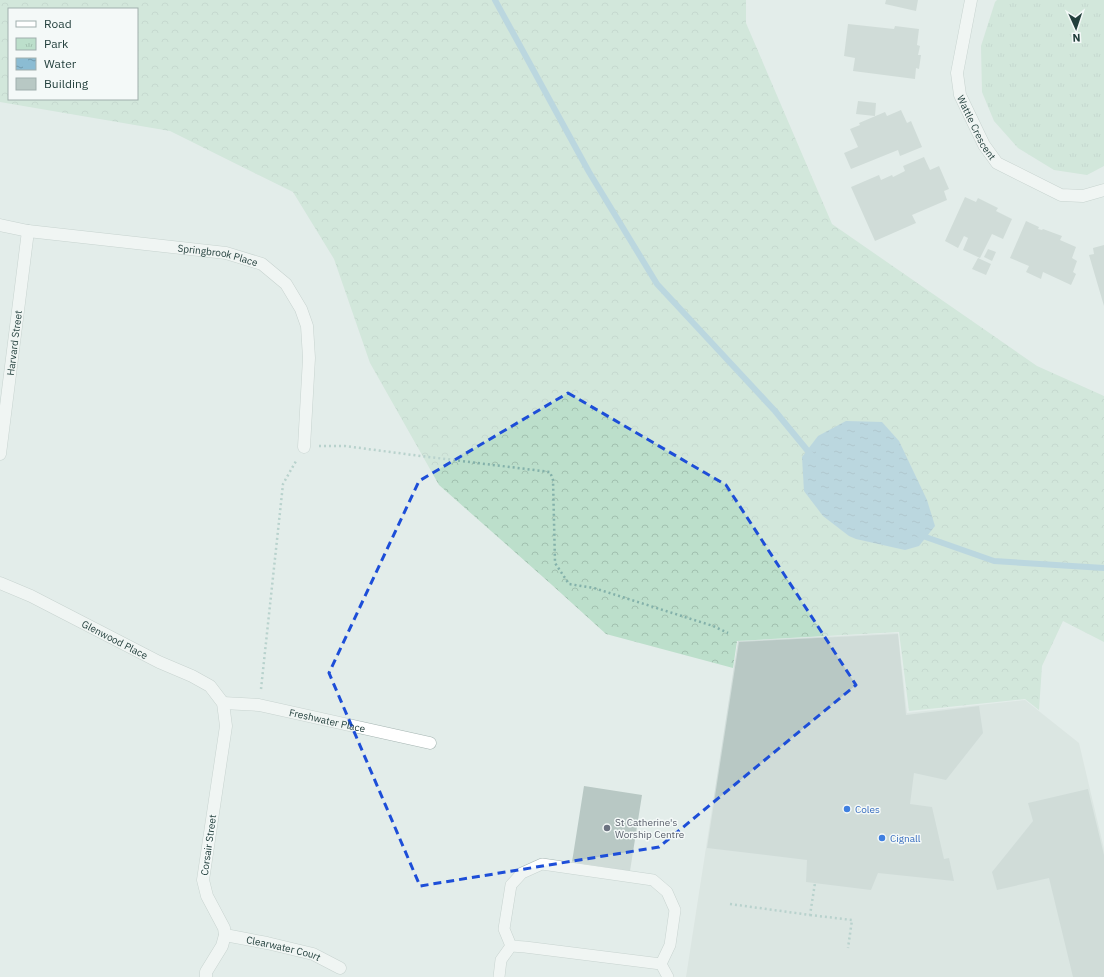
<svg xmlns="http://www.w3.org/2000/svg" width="1104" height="977" font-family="'IBM Plex Sans',sans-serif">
<defs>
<pattern id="forest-crowns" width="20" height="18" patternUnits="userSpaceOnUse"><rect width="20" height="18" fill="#bcdfcb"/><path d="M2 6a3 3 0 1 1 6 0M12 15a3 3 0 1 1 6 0" fill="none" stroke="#a1c0af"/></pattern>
<pattern id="park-tufts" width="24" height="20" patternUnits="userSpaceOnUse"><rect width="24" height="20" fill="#bcdfcb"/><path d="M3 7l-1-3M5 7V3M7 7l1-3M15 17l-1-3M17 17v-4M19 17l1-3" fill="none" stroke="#a1c0af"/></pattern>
<pattern id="water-ripples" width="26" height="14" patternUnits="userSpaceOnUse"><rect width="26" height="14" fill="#8bbcd3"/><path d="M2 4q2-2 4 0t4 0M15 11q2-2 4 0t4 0" fill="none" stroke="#719aac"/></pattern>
</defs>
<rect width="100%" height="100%" fill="#e3edea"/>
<path fill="#d1ddda" d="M898,633L907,713L1025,700L1079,743L1104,849V977H686L738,641Z"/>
<path fill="url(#forest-crowns)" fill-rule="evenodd" d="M0,0H746V23L832,224L1037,366L1104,396V642L1063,621L1042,666L1039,710L1025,699L909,711L899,632L737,641L733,668L606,634L552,585L439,485L370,363L334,259L293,192L170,131L0,102ZM9,9H137V99H9Z"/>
<path fill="url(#park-tufts)" d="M997,0H1104V166L1087,175L1054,170L1018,148L994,121L982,92L981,46L995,2Z"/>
<path fill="url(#water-ripples)" d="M846,421L882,422L899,441L927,500L935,526L919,546L905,550L856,539L849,536L823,516L804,491L802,457L818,436Z"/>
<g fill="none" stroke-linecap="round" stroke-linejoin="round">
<path stroke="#8bbcd3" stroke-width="6" d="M495,0L589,172L657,284L775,411L812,456
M920,535L994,561L1104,568"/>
</g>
<path fill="#b8c8c4" d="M886,0H918L916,11L885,4Z
M848,24L894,29L895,26L919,29L917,45L920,46L918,55H921L919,69L916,68L915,79L853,71L855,58L844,56Z
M858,101L876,103L875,116L856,114Z
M901,110L907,123L911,121L922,147L900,156L898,150L851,169L844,153L858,147L850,129L860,125L859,123L885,112L887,116Z
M924,157L930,170L939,166L949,189L944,191L947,200L912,215L916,223L875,241L851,187L879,175L881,180L892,175L893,177L905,171L903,166Z
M965,197L976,202L978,198L998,208L996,211L1012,219L1003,239L992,234L980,258L963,250L968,238L964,236L958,248L945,241Z
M1026,221L1039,227L1038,229L1042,230L1043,229L1062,236L1060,240L1076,247L1072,258L1077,261L1073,272L1076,274L1071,285L1043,272L1041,279L1026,272L1029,266L1010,258Z
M1104,245V306L1089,255L1094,254L1093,248Z
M988,249L996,252L992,261L984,257Z
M978,258L991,264L986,275L972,269Z
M898,634L906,715L979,706L983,733L946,780L914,773L910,804L932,807L944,859L949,858L954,881L878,873L871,890L806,882L807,860L707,848L739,642Z
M584,786L642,795L630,871L572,862Z
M1088,789L1104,855V977H1073L1049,878L997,890L992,872L1033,821L1028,803Z"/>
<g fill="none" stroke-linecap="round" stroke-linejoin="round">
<g stroke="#a5b5b2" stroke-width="12">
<path id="lane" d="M511,946L504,929L511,885L522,873L542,864L653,880L667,892L675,910L670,945L661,964L668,977
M499,977L501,960L511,946L525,947L661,964"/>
</g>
<g stroke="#a5b5b2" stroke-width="13">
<g id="street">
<path id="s1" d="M971,0L957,73L960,95L984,145L997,163L1061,195L1083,196L1104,190"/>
<path id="s2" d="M0,225L28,231L226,253L262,264L286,284L301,309L307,326L309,358L304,447"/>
<path id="s3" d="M0,454L28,231"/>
<path id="s4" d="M0,583L31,596L159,662L192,676L210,686L223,703L226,726L203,880L207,896L224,928L225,935L222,946L206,972V977"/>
<path id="s5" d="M223,703L259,705L430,743"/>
<path id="s6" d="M225,935L267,943L313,954L340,968"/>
</g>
</g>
<path stroke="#83b1aa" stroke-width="2.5" stroke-dasharray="2 3" stroke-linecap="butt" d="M319,446H345L413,455L550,472L553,480L555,563L569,584L594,588L713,626L728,633
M261,689L283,484L296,461
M730,904L810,915L815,883
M810,915L852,920L848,948"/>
<use href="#lane" stroke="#fff" stroke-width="11"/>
<use href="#street" stroke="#fff" stroke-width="12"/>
</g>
<path d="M0 0H1104V977H0ZM568,393L726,485L856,685L659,847L420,886L329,673L419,481Z" fill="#e3edea" fill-opacity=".55" fill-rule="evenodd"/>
<path fill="none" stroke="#1d4ed8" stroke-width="3" stroke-dasharray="8 5" stroke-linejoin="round" d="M568,393L726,485L856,685L659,847L420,886L329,673L419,481Z"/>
<g fill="#3f7fe0" stroke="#f4f9f8" stroke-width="1.5">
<circle cx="847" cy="809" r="4"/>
<circle cx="882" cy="838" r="4"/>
</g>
<circle fill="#6b7280" stroke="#f4f9f8" stroke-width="1.5" cx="607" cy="828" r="4"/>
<g text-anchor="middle" stroke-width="3" stroke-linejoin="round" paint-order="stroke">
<g font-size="10" fill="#223f3c" stroke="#f4f9f8">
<text dy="4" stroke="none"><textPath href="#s1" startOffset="133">Wattle Crescent</textPath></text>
<text dy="4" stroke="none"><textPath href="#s2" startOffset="220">Springbrook Place</textPath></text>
<text dy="4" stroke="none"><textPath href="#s3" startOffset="112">Harvard Street</textPath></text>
<text dy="4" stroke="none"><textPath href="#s4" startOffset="128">Glenwood Place</textPath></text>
<text dy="4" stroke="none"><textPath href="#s5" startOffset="106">Freshwater Place</textPath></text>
<text transform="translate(208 845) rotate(-82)" y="4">Corsair Street</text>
<text dy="4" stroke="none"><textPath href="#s6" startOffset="60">Clearwater Court</textPath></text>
</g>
<g font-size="10" fill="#366cbe" stroke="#f4f9f8" text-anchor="start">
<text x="855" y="813">Coles</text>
<text x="890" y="842">Cignall</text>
</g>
<g font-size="10" fill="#5b616d" stroke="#f4f9f8" text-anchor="start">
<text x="615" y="826">St Catherine's<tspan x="615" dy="12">Worship Centre</tspan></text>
</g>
</g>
<rect x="8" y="8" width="130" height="92" fill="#f4f9f8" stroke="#a0afad"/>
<rect x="16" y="21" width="20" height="6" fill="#ffffff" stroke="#a0afad"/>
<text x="44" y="28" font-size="12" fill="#223f3c">Road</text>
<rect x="16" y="38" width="20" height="12" fill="url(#park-tufts)" stroke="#a0afad"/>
<text x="44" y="48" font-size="12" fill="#223f3c">Park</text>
<rect x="16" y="58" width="20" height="12" fill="url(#water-ripples)" stroke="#a0afad"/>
<text x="44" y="68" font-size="12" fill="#223f3c">Water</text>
<rect x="16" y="78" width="20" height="12" fill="#b8c8c4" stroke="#a0afad"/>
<text x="44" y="88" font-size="12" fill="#223f3c">Building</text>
<g transform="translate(1076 28) rotate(177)" stroke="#f4f9f8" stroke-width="3" paint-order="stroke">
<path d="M0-3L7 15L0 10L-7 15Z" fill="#223f3c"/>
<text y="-6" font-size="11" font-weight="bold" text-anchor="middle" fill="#223f3c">N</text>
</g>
</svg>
